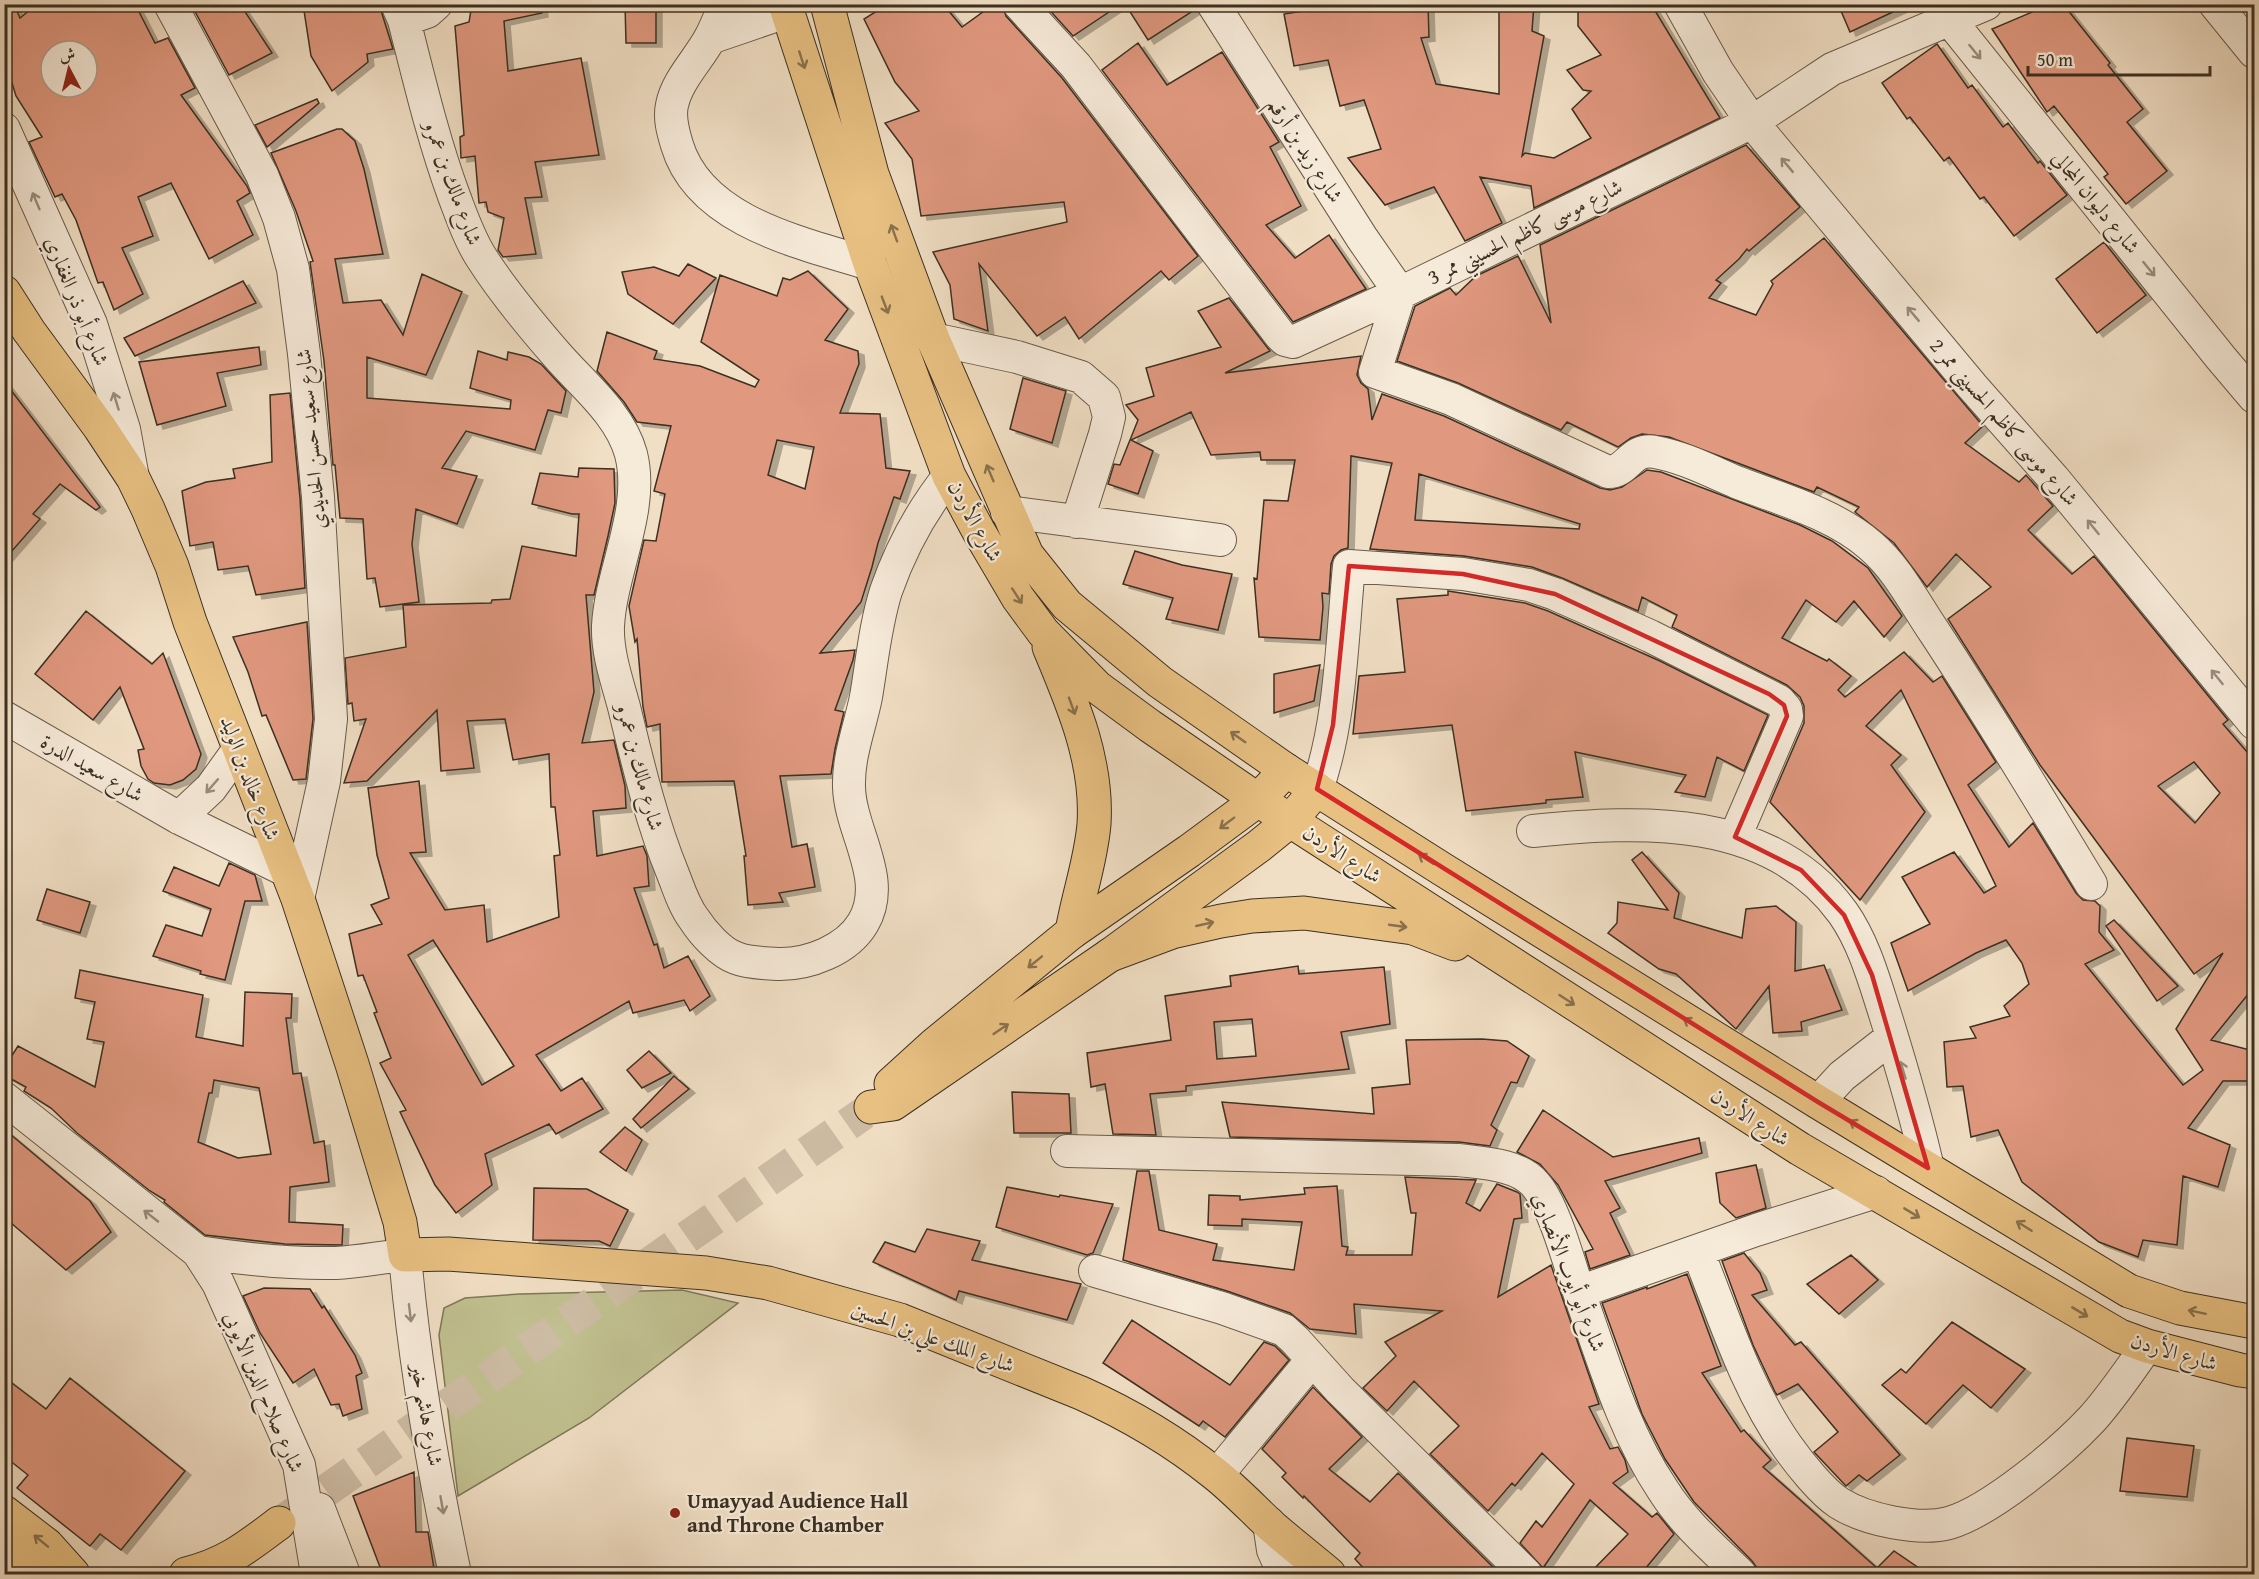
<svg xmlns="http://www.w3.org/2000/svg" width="2259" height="1579" font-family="'Gentium Book Plus',Amiri,serif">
<defs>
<filter id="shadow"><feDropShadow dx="6" dy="4" stdDeviation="0" flood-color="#0004"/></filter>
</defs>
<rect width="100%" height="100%" fill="#f1dfc5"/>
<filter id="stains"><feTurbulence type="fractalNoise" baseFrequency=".00333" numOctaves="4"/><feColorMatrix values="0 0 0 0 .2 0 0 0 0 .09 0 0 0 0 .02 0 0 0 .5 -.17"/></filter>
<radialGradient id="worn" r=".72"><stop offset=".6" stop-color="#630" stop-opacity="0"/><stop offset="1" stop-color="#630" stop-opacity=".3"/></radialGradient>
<path fill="#c1c090" stroke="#7e7859" stroke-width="1.5" d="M682,1290L738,1303L589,1418L458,1496L439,1335L444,1308L465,1298L520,1294Z"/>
<path fill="#e0987f" stroke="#3b3022" stroke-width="1.5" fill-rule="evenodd" filter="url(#shadow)" d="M4,4H14L20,18L37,4H135L155,43L168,38L195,88L181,95L247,186L250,193L237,201L253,235L209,259L171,183L138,197L153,236L122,248L143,294L114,310L103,282L98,283L76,220L62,194L55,197L29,142L42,137L16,96L4,57ZM51,51H87V87H51Z
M191,4H240L272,53L229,75Z
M303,4H379L393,49L367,54L368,62L332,91L311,56Z
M472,4H541L542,13L504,21L508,71L581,58L599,155L535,162L542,197L525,198L536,254L503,257L498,250L504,218L488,212L486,202L479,203L475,156L461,158L460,137L464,135L455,26L469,22Z
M625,4H656V43H626Z
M888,4H943L962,27L994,4H1002L1006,16L1062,78L1198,256L1169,280L1161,271L1079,339L1065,317L1037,336L979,264L988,331L954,319L950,285L933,252L1067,222L1064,202L921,216L912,159L885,123L919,111L895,82L864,19Z
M1044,4H1121L1073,36Z
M1125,4H1195L1196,9L1148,40Z
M1347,4H1428L1429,37L1421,38L1436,84L1499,94V4H1534L1532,31L1544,36L1522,156L1525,153L1554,158L1591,138L1572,109L1591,91L1583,90L1567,70L1601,55L1578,26V4H1651L1720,118L1534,208L1531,186L1480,177L1502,223L1465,241L1434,187L1385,205L1348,158L1381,149L1364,100L1340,106L1328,60L1294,66L1284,14Z
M1838,4H1910L1850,32Z
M2051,4H2063L2110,63L2108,65L2143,109L2127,122L2167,171L2126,204L2104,177L2108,174L2054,106L2047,112L1992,29Z
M1138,43L1167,85L1222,52L1279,142L1270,147L1301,206L1266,225L1295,258L1329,235L1366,289L1293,322L1102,70Z
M1937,44L1968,88L1972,85L2003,127L2008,123L2038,163L2040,161L2067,195L2014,236L1984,197L1980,199L1949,157L1944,161L1910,117L1907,119L1882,83Z
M317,99L319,103L267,147L255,125Z
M337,129H342L355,141L364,169L383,254L335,259L343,303L381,300L403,335L422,274L462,292L426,375L367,357V398L510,409L511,400L470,388L478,351L507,360L508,352L529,357L541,364L566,391L561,413L548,410L535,450L466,431L442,468L477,476L457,524L416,509L412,544L419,602L380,607L375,578L367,579L363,519L340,518L335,465H333L324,361L310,262L313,261L296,211L271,153Z
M1746,145L1800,207L1749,251L1747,249L1739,259L1716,280L1721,283L1709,298L1756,315L1773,284L1771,281L1824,238L1983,426L1965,443L2019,482L2026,475L2053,506L2028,530L2072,574L2094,556L2228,720L2223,724L2254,760V987L2211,1040L2254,1051V1081H2223L2188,1128L2230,1145L2218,1187L2183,1176L2177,1245L2143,1240L2138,1257L2099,1242L2022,1182L1998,1130L1971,1137L1963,1086L1947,1087L1944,1042L1976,1038L1970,1027L2010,1016L2004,1006L2029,984L2022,963L2006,940L1976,953L1908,991L1891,943L1930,924L1902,877L1954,852L1984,893L1996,886L1901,690L1866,726L1901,755L1891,765L1925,812L1860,900L1770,802L1804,723V706L1800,697L1787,685L1672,627L1677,615L1642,597L1638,611L1562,578L1532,567L1464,556L1370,549L1392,463L1351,456L1348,548L1341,550L1334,556L1331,564L1329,594L1322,593L1323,607L1320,640L1259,637L1254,578L1257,579L1264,500L1288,501L1295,460H1261L1260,452L1211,455L1191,412L1131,440L1153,451L1138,494L1108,484L1114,464L1120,465L1138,420L1126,405L1154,396L1146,368L1221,347L1198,311L1229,298L1270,351L1225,373L1361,356L1357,375L1361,383L1368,389L1372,420L1382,394L1444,416L1600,488L1610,490L1622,487L1647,470L1661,472L1800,525L1832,541L1868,568L1902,616L1884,637L1854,601L1836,622L1806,600L1782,638L1827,661L1829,659L1851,676L1838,690L1845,697L1904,652L1933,682L1942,676L1996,762L1968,785L2009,847L2033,823L2076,893L2083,900L2095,901L2100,906L2099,932L2114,950L2085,964L2183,1085L2203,1070L2176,1029L2223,953L2194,974L2040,765L1948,619L1991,587L1956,554L1927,587L1894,543L1855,512L1859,507L1817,487L1814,492L1669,437L1642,434L1631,438L1618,447L1567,422L1561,430L1458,383L1397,361L1415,306L1450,288L1456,295L1476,276L1518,256L1551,323L1540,245ZM1419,474L1580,524L1579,529L1415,520ZM2194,762L2220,793L2195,823L2158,786Z
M2104,242L2146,295L2097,333L2056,279Z
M688,264L716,278L673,324L628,294L622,272L654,267L679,276Z
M808,271L848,309L825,340L858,351L859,364L840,413L880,414L886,468L910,471L900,499L894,497L878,543L872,567L861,602L820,653L855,650L853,660L835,710L844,712L835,749L831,774L780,776L792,847L807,844L815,887L779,893L783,902L748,905L744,856H746L734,781L662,782L660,724L647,727L643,707L637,639L635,642L629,606L644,540L656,541L665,494L654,491L671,426L637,422L624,402L597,371L607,332L657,351L654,359L700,366L755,387L759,380L701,342L720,275L777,296L783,278L790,280ZM777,440L814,447L805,489L768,475Z
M243,281L256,303L135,356L124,338Z
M259,347L261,365L217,373L226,406L157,425L139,362Z
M1023,378L1066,391L1052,443L1010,429Z
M4,381L100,507L96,510L60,484L33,514L40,519L4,560Z
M290,393L300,498L305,588L256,595L248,566L218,570L213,542L190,546L182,491L206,482L235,478L233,469L272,462L270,395Z
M579,468L614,469L615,503L608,536L594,595H586L594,692L582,743L614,740L625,786L626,808L593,811L597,856L643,846L647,856L649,886L634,888L654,945L657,944L664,968L688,956L710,996L690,1011L684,1000L633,1013L629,1001L536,1055L561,1091L582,1078L603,1109L556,1134L549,1124L485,1154L492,1185L456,1213L435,1185L400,1112L406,1110L380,1063L391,1058L374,1013L377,1012L363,975L358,976L349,934L382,924L371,905L389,898L377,855L368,788L419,781L426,852L410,853L445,910L484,905L487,942L559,917L554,856L560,855L555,807H551L549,754L513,760L505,719L467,721L474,768L441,771L437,710L367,781L344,783L366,719L354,721L352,703L348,704L345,658L406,647L403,605L491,603L492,600L510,599L522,546L576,556L579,514H572L532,504L540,473L578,477ZM433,940L514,1066L482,1085L408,955Z
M1135,551L1182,565L1232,574L1218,630L1166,619L1173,598L1123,584Z
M1448,591L1525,603L1548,611L1660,661L1768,715L1744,771L1717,757L1705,797L1675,792L1686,775L1575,752L1583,797L1546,800V803L1466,811L1452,725L1353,734L1359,676L1405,672L1397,599L1448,595Z
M86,611L152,664L163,653L201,754L196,769L183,780L170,785L154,783L148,779L141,766L138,750L144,749L120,687L93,720L35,674Z
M307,622L313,719L306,779L293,780L266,715L262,716L248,672L233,637Z
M1320,665L1314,701L1274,713V674Z
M1642,852L1679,893L1674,918L1742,938L1746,909L1776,906L1796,922L1795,971L1824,965L1842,1010L1801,1022L1802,1031L1773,1033L1769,986L1736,1029L1676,974L1659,969L1608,933L1617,923L1618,902L1668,910L1632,860Z
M229,863L255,875L262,901H245L225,980L200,974L201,971L153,956L166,925L202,936L211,909L163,891L174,867L219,886Z
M47,889L90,902L80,933L37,920Z
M2114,920L2178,986L2157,1001L2106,926Z
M1298,966L1299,974L1384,967L1390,1024L1341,1032L1349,1069L1186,1086V1091L1150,1094L1156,1135L1113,1134L1105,1084L1091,1087L1087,1053L1171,1040L1165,996L1231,986L1230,976ZM1252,1019L1256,1056L1217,1059L1214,1022Z
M80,970L203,995L196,1037L243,1046L245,992L292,994L291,1018H286L293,1074L301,1073L314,1143L324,1141L329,1182L290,1187L289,1222L343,1225L342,1245L285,1244L205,1235L164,1202L165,1200L150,1191L77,1133L51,1108L24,1091L26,1087L4,1075V1068L18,1046L95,1087L104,1042L87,1039L95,1002L75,998ZM214,1080L259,1088L271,1154L238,1158L198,1142L209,1093H212Z
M1482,1039L1507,1041L1529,1056L1517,1083L1511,1082L1491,1125L1497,1130L1490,1146L1459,1142L1230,1137L1222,1102L1374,1114L1372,1088L1410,1084L1406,1040Z
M649,1051L671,1073L642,1088L627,1070Z
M674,1076L689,1089L641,1128L633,1119Z
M1012,1092L1069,1094L1071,1133H1014Z
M1543,1110L1613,1157L1699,1138L1702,1153L1605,1181L1620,1208L1610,1213L1630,1255L1590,1269L1585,1252L1593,1249L1558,1185L1540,1164L1517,1152Z
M625,1127L642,1140L626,1171L600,1152Z
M4,1129L90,1201L111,1232L66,1270L4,1217Z
M1756,1165L1766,1208L1736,1218L1720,1203L1716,1173Z
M1137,1171H1149L1159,1230L1217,1244L1213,1260L1294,1270L1302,1222L1242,1219V1226L1208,1225L1209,1195L1240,1196V1200L1305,1194L1304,1188L1337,1186L1342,1246L1348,1247L1346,1255H1412L1416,1213H1411L1405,1177L1476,1180L1466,1203L1480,1211L1497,1184L1517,1192L1520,1194L1522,1218L1514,1219L1498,1297L1551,1265L1599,1404L1589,1407L1610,1449L1618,1447L1625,1460L1628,1472L1613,1483L1652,1517L1657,1513L1674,1534L1640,1575H1588L1628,1534L1590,1500L1543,1568L1520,1543L1536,1521L1542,1527L1574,1484L1542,1453L1515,1486L1512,1483L1488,1511L1430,1454L1459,1426L1414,1381L1387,1411L1363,1388L1396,1356L1385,1342L1442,1311L1354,1304L1356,1334L1310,1329L1290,1313L1227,1291L1123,1260Z
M1007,1187L1059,1197L1060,1195L1113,1204L1093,1253L1087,1255L996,1227Z
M534,1188L587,1189L628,1210L610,1246L599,1241L533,1240Z
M927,1229L980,1241L972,1260L1081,1284L1067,1320L959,1291L956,1300L873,1262L885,1242L915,1252Z
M1744,1253L1760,1273L1767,1290L1752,1295L1795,1345L1801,1342L1900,1455L1867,1481L1859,1475L1846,1486L1814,1452L1838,1432L1798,1384L1777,1395L1775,1392L1753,1345L1722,1261Z
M1851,1255L1878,1280L1839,1314L1807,1284Z
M1687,1274L1721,1366L1702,1373L1741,1432L1744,1430L1771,1460L1763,1467L1877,1568L1894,1551L1929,1575H1757V1568L1752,1561L1694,1502L1665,1459L1642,1414L1602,1303L1647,1287V1289Z
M264,1288L310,1289L322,1308L324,1306L355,1355L362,1373L356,1376L362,1409L343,1416L339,1404L331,1405L314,1369L293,1383L260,1333L243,1296Z
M1132,1320L1230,1385L1264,1342L1275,1346L1289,1360L1225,1437L1203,1421L1199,1426L1103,1363Z
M1952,1322L2025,1369L1991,1408L1963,1385L1926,1424L1882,1385L1901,1369L1906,1373Z
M4,1377L46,1409L70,1378L185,1471L121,1550L100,1534L90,1546L17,1488L28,1475L4,1456Z
M1313,1387L1362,1437L1329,1469L1370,1502L1398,1473L1501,1575H1370L1355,1559L1360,1553L1304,1496L1303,1498L1282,1477L1286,1473L1262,1449Z
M2127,1438L2194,1446L2187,1497L2120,1491Z
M414,1472L416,1532H428L435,1575H383L353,1496Z"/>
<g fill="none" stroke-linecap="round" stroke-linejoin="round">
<path stroke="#cdbca4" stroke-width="33" stroke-dasharray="33 16" stroke-linecap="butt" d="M286,1519L864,1113"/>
<g stroke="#685c4b" stroke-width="34">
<path id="minor" d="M170,4L262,175L279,218L293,269L304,354L318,497L331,719L324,781L298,899
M397,4L404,20C419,79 433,139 454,196C462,217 469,238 481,257C503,292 530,324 557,355C583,385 620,414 631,454C645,510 611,570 608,626C607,653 617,681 624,707C638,764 651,820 673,874C679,889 684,906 694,919C703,933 721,953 736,958C748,963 764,963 777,964C808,965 847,950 863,923C889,879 850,832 849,787C848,756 860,727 866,697C872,662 875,626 886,591C901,548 921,511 949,476
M725,4C720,16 716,27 710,38C699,59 677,80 672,105C669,118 673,132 677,145C700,222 802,243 870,264
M1019,4L1076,66L1280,335L1285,340L1293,342L1400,293L1752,122L1832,69L1986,4
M1213,4L1362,238L1400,293L1375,372L1451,399L1608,472C1627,473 1631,447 1655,452C1683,457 1710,471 1736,482C1780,499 1835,514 1871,546C1898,569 1915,604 1935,633C1989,715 2040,800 2091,884
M1680,4L1718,72L1752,122L1972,386L2054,479L2254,723
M1940,4L1949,19L2221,358L2254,397
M2215,4L2254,52
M404,20L427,12L436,4
M710,38L786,12
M4,129L91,324L124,429L133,478
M933,339L1017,357L1081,377L1104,397L1109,417L1105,434L1077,522
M1007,512L1220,540
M4,717L179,818L285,870
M1317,789C1341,721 1342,638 1349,566L1463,574L1529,585L1555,594L1650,636L1779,701L1786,709L1787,716L1735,837
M179,818L211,788L239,749
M1533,831C1641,820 1772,814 1843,913C1864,943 1874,980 1885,1014C1901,1065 1916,1116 1928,1168
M4,1098L198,1252L218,1283L299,1465L317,1574
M1818,1102L1842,1076L1892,1037
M1067,1151L1458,1160C1482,1163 1518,1164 1535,1184C1555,1206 1570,1268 1581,1298C1604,1363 1624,1432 1663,1490C1683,1522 1713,1548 1740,1574
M198,1252C243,1259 289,1264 336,1263C359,1262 382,1257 405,1255C414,1362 433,1469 455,1574
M1698,1252C1724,1317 1746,1388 1787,1446C1799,1463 1822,1492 1839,1503C1866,1520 1919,1531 1949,1523C1991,1511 2062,1451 2092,1419C2112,1397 2129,1371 2147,1346
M1095,1271L1222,1308L1284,1330L1295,1340L1340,1390L1526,1574
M1579,1292L1756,1230L1876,1192
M1217,1475L1312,1360
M319,1509L344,1574
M1269,1523L1273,1550L1284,1574"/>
</g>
<g stroke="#3b3022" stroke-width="35">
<path id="major" d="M4,292L29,331L100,428L133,478L148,509L172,566L190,622L298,899L352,1064L400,1222L405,1255L448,1254L706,1273L768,1283L900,1320L1081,1393C1128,1414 1174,1441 1215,1474C1234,1489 1251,1507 1269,1524C1288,1541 1309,1557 1329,1574
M891,1084L935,1044L1072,932L1189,851L1258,800L1286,770
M871,1107L893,1104L1110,955L1259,846L1290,821L1317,789
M4,1512L47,1545L73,1574
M4,1550L19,1561L53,1574
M186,1574C226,1564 246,1548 279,1523"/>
</g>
<g stroke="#3b3022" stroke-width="35">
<path id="highway" d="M785,4L870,264L949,476L978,530L1018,598L1043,632L1097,687L1150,726L1258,800L1800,1149L2120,1336L2147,1346L2240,1370L2254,1372
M827,4L872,174L933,339L1027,555L1067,605L1160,682L1286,770L1442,869L1818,1102L2129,1291L2180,1308L2254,1322
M1049,647C1073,704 1098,762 1094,824C1091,861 1078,896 1072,932
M1110,955L1172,932L1221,921L1252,916L1304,913L1413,928L1455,944"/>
</g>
<use href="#minor" stroke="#f6ead9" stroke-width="32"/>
<use href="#major" stroke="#e8c082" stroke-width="33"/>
<use href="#highway" stroke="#e8c082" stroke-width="33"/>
</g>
<defs><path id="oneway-shaft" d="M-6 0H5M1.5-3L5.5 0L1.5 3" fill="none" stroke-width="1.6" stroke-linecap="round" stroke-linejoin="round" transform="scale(1.5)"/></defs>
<g stroke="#988d7e">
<use href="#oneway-shaft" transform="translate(1975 52) rotate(51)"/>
<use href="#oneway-shaft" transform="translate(1787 165) rotate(-130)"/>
<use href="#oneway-shaft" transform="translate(36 201) rotate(-113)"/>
<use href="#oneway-shaft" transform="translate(2149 269) rotate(51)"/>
<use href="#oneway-shaft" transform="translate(1913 314) rotate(-130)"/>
<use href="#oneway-shaft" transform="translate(116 401) rotate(-107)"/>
<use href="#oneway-shaft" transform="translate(2093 527) rotate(-129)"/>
<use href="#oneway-shaft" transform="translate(2217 677) rotate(-129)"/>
<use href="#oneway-shaft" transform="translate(212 786) rotate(131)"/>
<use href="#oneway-shaft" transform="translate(1903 1070) rotate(-107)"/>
<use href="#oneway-shaft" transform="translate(151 1216) rotate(-142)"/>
<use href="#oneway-shaft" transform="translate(410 1313) rotate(83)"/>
<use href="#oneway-shaft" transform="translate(442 1505) rotate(80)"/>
</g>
<g stroke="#89714d">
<use href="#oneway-shaft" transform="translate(802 60) rotate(72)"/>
<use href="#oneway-shaft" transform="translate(894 233) rotate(-110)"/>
<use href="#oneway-shaft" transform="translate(885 305) rotate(69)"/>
<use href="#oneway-shaft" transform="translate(990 473) rotate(-113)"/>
<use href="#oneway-shaft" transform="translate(1017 596) rotate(57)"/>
<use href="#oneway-shaft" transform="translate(1072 706) rotate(70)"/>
<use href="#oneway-shaft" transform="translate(1238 737) rotate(-145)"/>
<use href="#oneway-shaft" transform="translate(1227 823) rotate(143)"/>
<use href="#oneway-shaft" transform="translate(1426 859) rotate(-147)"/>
<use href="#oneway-shaft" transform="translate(1205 924) rotate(-13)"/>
<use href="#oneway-shaft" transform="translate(1398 926) rotate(8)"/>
<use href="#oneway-shaft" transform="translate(1035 962) rotate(141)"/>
<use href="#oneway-shaft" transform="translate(1567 1000) rotate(33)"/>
<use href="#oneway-shaft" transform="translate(1691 1023) rotate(-148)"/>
<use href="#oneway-shaft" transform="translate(1001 1029) rotate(-34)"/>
<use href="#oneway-shaft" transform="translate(1857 1125) rotate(-149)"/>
<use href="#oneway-shaft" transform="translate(1912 1213) rotate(31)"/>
<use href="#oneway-shaft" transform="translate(2024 1226) rotate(-148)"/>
<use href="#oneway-shaft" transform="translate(2080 1312) rotate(31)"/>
<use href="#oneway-shaft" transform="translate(2197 1312) rotate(-168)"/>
<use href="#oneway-shaft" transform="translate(41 1541) rotate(-141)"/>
</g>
<path fill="none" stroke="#d62828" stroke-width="4.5" stroke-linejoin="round" d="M1349,566L1463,574L1555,594L1769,694L1784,705L1787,716L1735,837L1801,870L1844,915L1872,975L1928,1168L1818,1102L1317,789L1333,725Z"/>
<circle fill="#8f2418" stroke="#f6ead9" stroke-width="2" cx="675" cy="1513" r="6"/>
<g text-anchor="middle" stroke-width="4.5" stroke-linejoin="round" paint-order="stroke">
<g font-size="21" fill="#3b3022" stroke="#f6ead9">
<text transform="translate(1305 150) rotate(57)" y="7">شارع زيد بن أرقم</text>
<text transform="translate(453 183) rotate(70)" y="7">شارع مالك بن عمرو</text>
<text transform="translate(2096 202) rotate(51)" y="7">شارع دليوان المجالي</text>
<text transform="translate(1525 232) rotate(-26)" y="7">شارع موسى كاظم الحسيني ممر 3</text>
<text transform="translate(77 301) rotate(68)" y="7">شارع أبو ذر الغفاري</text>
<text transform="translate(2004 422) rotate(49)" y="7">شارع موسى كاظم الحسيني ممر 2</text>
<text transform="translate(311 439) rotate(-95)" y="7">شارع سعيد حسن الحديدي</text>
<text transform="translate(975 521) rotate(61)" y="7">شارع الأردن</text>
<text transform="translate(640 767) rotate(75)" y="7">شارع مالك بن عمرو</text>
<text transform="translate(92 768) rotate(30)" y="7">شارع سعيد الدرة</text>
<text transform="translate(250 778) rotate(69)" y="7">شارع خالد بن الوليد</text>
<text transform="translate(1342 854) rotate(33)" y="7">شارع الأردن</text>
<text transform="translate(1750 1117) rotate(33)" y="7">شارع الأردن</text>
<text transform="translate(1569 1272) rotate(69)" y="7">شارع أبو أيوب الأنصاري</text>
<text transform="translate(933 1337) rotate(20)" y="7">شارع الملك علي بن الحسين</text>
<text transform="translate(2174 1352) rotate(16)" y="7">شارع الأردن</text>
<text transform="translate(264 1392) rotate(67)" y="7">شارع صلاح الدين الأيوبي</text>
<text transform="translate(427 1415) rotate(80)" y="7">شارع هاشم خير</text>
</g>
<g font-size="21" font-weight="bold" fill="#3b3022" stroke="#f6ead9" text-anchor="start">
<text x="687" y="1508">Umayyad Audience Hall<tspan x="687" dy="24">and Throne Chamber</tspan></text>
</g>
</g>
<rect width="2259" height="1579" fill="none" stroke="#f1dfc5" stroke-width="24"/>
<rect x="6" y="6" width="2247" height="1567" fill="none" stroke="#3b3022" stroke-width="3"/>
<rect x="12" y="12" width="2235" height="1555" fill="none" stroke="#3b3022" stroke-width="1.5"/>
<g transform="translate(69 69) rotate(353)"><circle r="28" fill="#f6ead9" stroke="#aba090" stroke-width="1.5"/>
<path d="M0-4.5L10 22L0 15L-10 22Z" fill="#8f2418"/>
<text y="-9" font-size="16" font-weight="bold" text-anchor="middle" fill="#3b3022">ش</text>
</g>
<path d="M2028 66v9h182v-9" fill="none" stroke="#3b3022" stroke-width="3"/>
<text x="2037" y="66" font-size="18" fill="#3b3022" stroke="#f6ead9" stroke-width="4.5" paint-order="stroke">50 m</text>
<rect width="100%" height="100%" filter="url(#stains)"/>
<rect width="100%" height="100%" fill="url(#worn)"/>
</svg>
